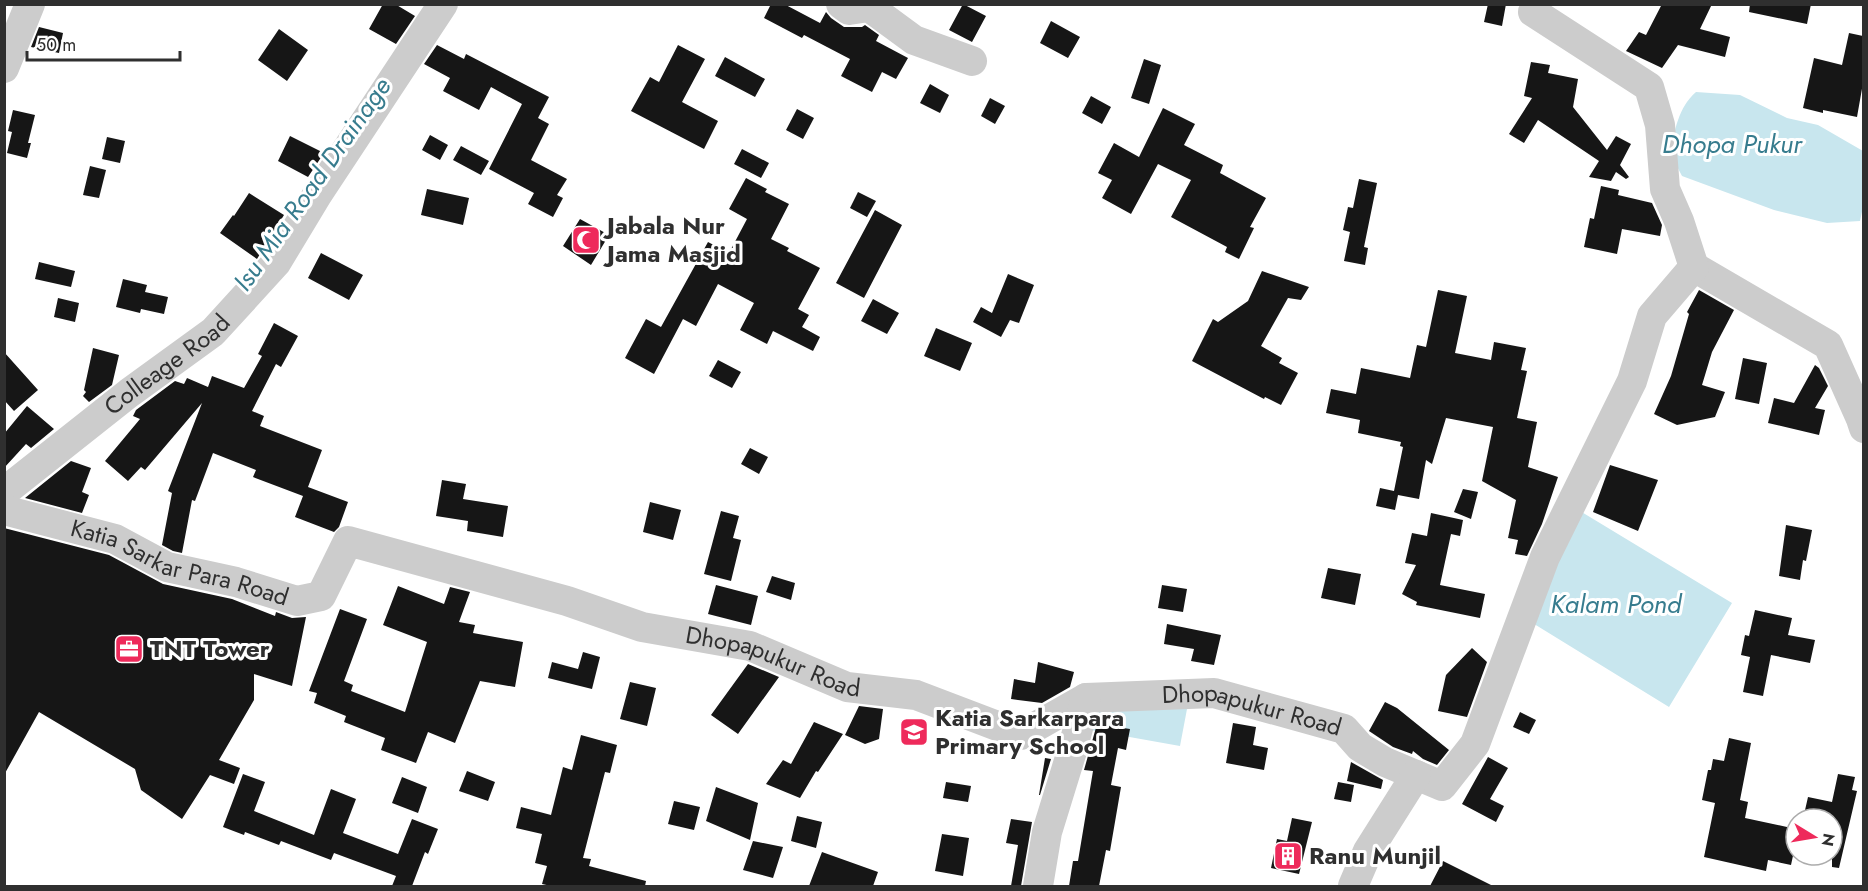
<svg xmlns="http://www.w3.org/2000/svg" width="1868" height="891" font-family="Jost,sans-serif">
<rect width="100%" height="100%" fill="#fff"/>
<path fill="#c8e6ee" d="M1696,92L1740,95L1787,118L1818,125L1863,151V207L1860,221L1827,223L1774,210L1682,176L1670,153C1675,130 1678,108 1696,92Z
M1580,511L1732,603L1669,707L1518,614Z
M1086,691L1187,709L1180,746L1079,728Z"/>
<path fill="#161616" d="M383,4H395L415,16L396,44L369,29Z
M771,4H784L820,23L826,12L831,18L844,27H862L865,25L879,35L876,41L908,58L896,79L882,72L872,92L841,76L850,59L804,35L802,38L764,18Z
M963,4L986,16L972,42L949,30Z
M1488,4H1506L1502,26L1484,22Z
M1662,4H1712L1700,29L1730,37L1725,57L1678,45L1662,68L1626,51L1639,32L1646,35Z
M1750,4H1811L1807,24L1749,12Z
M1051,21L1080,37L1068,58L1040,43Z
M39,27L63,33L59,53L31,47Z
M279,29L308,50L287,81L258,60Z
M1849,33L1863,36V83L1857,117L1823,110V113L1803,108L1814,58L1842,65Z
M437,45L464,59L466,54L549,97L538,118L549,124L531,160L567,179L557,195L563,198L553,217L528,204L534,193L489,169L522,104L491,87L479,110L443,91L450,78L424,64Z
M678,45L705,59L682,102L718,121L704,149L631,111L650,77L659,82Z
M725,57L765,79L755,97L715,76Z
M1144,59L1161,65L1149,104L1131,98Z
M1531,62L1550,65L1548,73L1578,79L1573,107L1607,150L1616,136L1631,144L1620,165L1629,177L1626,179L1616,172L1611,181L1589,177L1599,161L1538,120L1524,143L1509,134L1532,98L1524,96Z
M930,84L949,95L940,113L920,103Z
M1091,96L1111,107L1102,124L1082,113Z
M990,98L1005,106L995,124L981,116Z
M1163,108L1195,124L1184,145L1223,165L1220,173L1266,198L1250,227L1254,228L1239,259L1225,252L1227,247L1171,217L1191,180L1158,164L1131,214L1102,198L1112,180L1098,173L1114,143L1139,157Z
M797,109L814,118L803,139L786,130Z
M13,110L35,115L28,143H31L27,158L7,153L12,132L8,131Z
M430,135L448,145L440,160L422,150Z
M290,136L324,153L308,177L278,161Z
M107,137L125,141L120,163L102,159Z
M461,146L489,161L481,175L453,160Z
M742,149L769,163L761,178L734,164Z
M90,166L106,170L99,198L83,195Z
M746,178L767,189L765,192L789,204L771,239L789,248L787,251L820,268L798,309L809,315L802,327L820,337L813,351L773,331L767,344L740,330L754,303L718,284L696,326L683,319L654,374L625,358L646,319L661,327L708,242L729,253L747,219L729,209Z
M1359,179L1377,183L1364,247L1368,248L1365,265L1344,261L1350,232L1343,230L1348,207L1353,208Z
M1601,186L1619,190L1618,195L1652,203L1662,225L1660,236L1622,229L1617,254L1584,247L1590,218L1594,219Z
M427,189L469,198L463,225L421,215Z
M858,192L876,201L867,217L850,208Z
M249,193L284,215L257,259L220,233L233,215L234,216Z
M875,210L902,225L864,298L836,283Z
M580,219L609,235L591,265L563,246Z
M321,253L363,275L349,300L308,278Z
M39,262L75,271L71,287L35,279Z
M1262,271L1309,287L1301,300L1288,298L1261,346L1282,358L1279,363L1298,373L1281,405L1265,397L1264,399L1192,361L1213,319L1218,322L1248,301Z
M1008,274L1034,285L1019,323L1010,320L1001,337L973,322L981,307L992,313Z
M123,279L147,285L145,292L168,297L164,314L141,309L140,313L116,307Z
M1438,290L1467,296L1455,353L1491,360L1494,342L1526,348L1521,370L1527,371L1517,418L1537,422L1528,467L1558,477L1542,524L1527,556L1515,554L1518,540L1508,538L1516,500L1482,481L1493,427L1446,418L1432,464L1426,460L1419,499L1398,495L1395,510L1376,506L1380,488L1394,491L1403,447L1400,446L1401,442L1358,433L1360,420L1326,413L1331,389L1356,394L1361,368L1410,378L1417,345L1426,347Z
M1699,290L1734,310L1712,352L1702,385L1725,392L1715,417L1677,425L1654,414L1671,376L1689,314L1687,312Z
M58,298L79,303L75,322L54,317Z
M873,299L899,313L887,334L861,321Z
M274,323L298,336L281,367L276,364L252,411L264,416L260,426L322,450L308,487L348,502L339,527L334,532L295,517L303,496L253,477L256,470L213,453L195,501L192,500L182,553L173,551L162,545L172,493L168,491L202,403L145,470L141,467L128,481L105,461L140,419L133,416L136,410L175,381L184,384L187,378L208,387L212,376L244,388L262,356L258,354Z
M936,328L972,343L960,371L924,356Z
M93,348L119,355L112,385L89,402L83,396L86,392L84,390Z
M4,352L38,390L14,411L4,400Z
M1743,358L1767,363L1759,404L1735,399Z
M718,360L741,372L732,388L709,376Z
M1815,365L1819,368L1828,386L1815,408L1825,410L1819,435L1768,423L1774,398L1794,403Z
M27,406L54,429L31,448L26,444L4,468V434Z
M750,448L768,457L759,474L741,464Z
M71,461L91,468L82,492L89,495L82,513L25,498Z
M1610,465L1658,480L1638,531L1593,512Z
M442,480L466,484L463,499L508,506L503,537L467,531L468,521L436,516Z
M1463,489L1478,492L1471,519L1454,512Z
M650,502L681,510L673,540L643,532Z
M721,511L739,516L733,538L741,540L731,581L704,574Z
M1431,513L1463,520L1460,536L1451,534L1440,585L1485,594L1480,618L1416,605L1417,602L1402,594L1416,565L1405,563L1412,533L1427,536Z
M1786,525L1812,530L1806,561L1803,560L1800,580L1779,576Z
M4,528L109,555L163,584L232,599L275,616L276,612L292,618L306,617L292,686L254,674V700L219,760L240,768L234,784L210,775L182,819L141,790L135,769L39,712L4,775Z
M1328,568L1361,574L1355,605L1321,598Z
M772,576L795,583L791,600L766,592Z
M716,585L758,596L751,625L708,614Z
M1162,585L1187,589L1183,612L1158,608Z
M398,586L444,604L450,587L470,592L459,622L475,625L473,633L523,642L515,687L480,681L455,743L428,732L416,763L381,750L385,738L344,722L346,716L314,703L317,693L309,691L340,609L367,619L344,681L353,685L351,691L405,712L427,642L383,625Z
M1755,610L1792,618L1788,635L1815,640L1810,663L1771,655L1763,696L1743,692L1750,657L1741,655L1745,635L1749,636Z
M1167,624L1221,635L1214,665L1191,661L1194,649L1164,644Z
M1472,648L1487,662L1467,717L1438,711L1446,675Z
M583,652L600,657L592,689L548,678L552,662L578,669Z
M1038,662L1074,672L1070,687L1042,703L1011,699L1014,679L1035,683Z
M748,664L779,677L738,734L711,715Z
M630,682L656,688L647,726L620,719Z
M1385,702L1397,708L1449,750L1437,765L1423,759L1413,751L1412,754L1393,747L1369,731Z
M859,706L883,709L879,739L865,744L845,735Z
M1520,712L1536,720L1529,734L1513,727Z
M814,722L843,734L818,772L816,771L800,798L766,784L783,760L791,764Z
M1233,723L1256,727L1253,745L1268,748L1264,770L1226,763Z
M1097,724L1130,729L1126,750L1118,748L1111,785L1121,787L1110,851L1106,850L1099,886H1069L1073,861H1078L1093,771L1084,770Z
M581,735L617,745L610,773L605,772L583,858L591,859L589,866L646,881L645,886H551L542,884L547,866L535,863L542,834L516,828L521,807L551,815L563,767L572,770Z
M1729,738L1751,743L1740,800L1748,802L1745,818L1796,829V852L1794,851L1791,865L1768,860L1766,871L1704,857L1715,803L1702,800L1708,770H1711L1713,759L1724,761Z
M1488,757L1508,768L1490,799L1504,806L1496,822L1462,804Z
M1045,758L1051,759L1040,795H1039Z
M1351,762L1383,780L1381,789L1347,781Z
M467,771L495,782L488,801L459,791Z
M243,774L265,782L254,811L314,835L331,789L356,799L343,833L398,854L412,819L438,829L428,854L425,852L412,886H392L396,876L334,853L331,860L281,841L279,845L245,832L244,835L223,827Z
M1838,774L1855,777L1852,790L1857,791L1839,868L1832,867V819H1803L1808,797L1832,802Z
M402,777L427,787L418,813L392,803Z
M946,782L971,786L968,802L943,798Z
M1338,782L1354,785L1351,802L1334,799Z
M716,787L758,803L750,840L706,821Z
M674,801L700,807L694,830L668,824Z
M797,816L822,822L816,848L791,841Z
M1292,818L1312,822L1299,874L1271,868L1277,839L1287,841Z
M1011,819L1032,822L1021,886H1011L1018,845L1006,843Z
M942,834L969,838L963,876L935,871Z
M753,841L783,847L773,878L743,870Z
M822,852L878,872L873,886H809Z
M1443,861L1493,886H1430Z"/>
<g fill="none" stroke-linecap="round" stroke-linejoin="round">
<g stroke="#ccc" stroke-width="30">
<path d="M841,4L849,10L869,7L914,40L972,61"/>
<path d="M4,68L30,4"/>
<path d="M1694,267L1828,345L1861,419L1864,428"/>
<path id="s1" d="M4,492L129,393L213,332L276,263L317,195L443,4"/>
<path id="s2" d="M4,510L115,539L167,567L236,582L297,601L321,596L348,541L567,601L642,627L750,646L847,687L916,695L1021,735L1086,698L1214,693L1344,729L1360,747L1385,762L1442,786L1475,744L1545,557L1632,381L1652,316L1694,267L1679,221L1665,189L1660,125L1649,87L1533,12"/>
<path d="M1038,886L1047,832L1072,751L1086,698"/>
<path d="M1353,886L1368,851L1416,775"/>
</g>
</g>
<defs>
<g id="mosque-square" transform="scale(1.5)"><rect x="-9" y="-9" width="18" height="18" rx="4" fill="#ee2a5b" stroke="#fff"/><path d="M3.5-4.9A6 6 0 1 0 3.5 4.9A5 5 0 1 1 3.5-4.9Z" fill="#fff"/></g>
<g id="office-square" transform="scale(1.5)"><rect x="-9" y="-9" width="18" height="18" rx="4" fill="#ee2a5b" stroke="#fff"/><path d="M-6-3h4V-5.5h4V-3h4V5H-6ZM-1-4.5V-3h2v-1.5ZM-6 0V1H6V0Z" fill="#fff"/></g>
<g id="school-square" transform="scale(1.5)"><rect x="-9" y="-9" width="18" height="18" rx="4" fill="#ee2a5b" stroke="#fff"/><path d="M0-5L7-2L0 1L-7-2ZM-4 1L0 2.5L4 1V4Q0 6-4 4Z" fill="#fff"/></g>
<g id="building-square" transform="scale(1.5)"><rect x="-9" y="-9" width="18" height="18" rx="4" fill="#ee2a5b" stroke="#fff"/><path d="M-4-6H4V6H1V3H-1V6H-4ZM-2.5-4.3h1.7v1.8h-1.7ZM.8-4.3h1.7v1.8H.8ZM-2.5-1h1.7V.8h-1.7ZM.8-1h1.7V.8H.8Z" fill="#fff"/></g>
</defs>
<g fill-rule="evenodd">
<use href="#mosque-square" x="586" y="240"/>
<use href="#office-square" x="129" y="649"/>
<use href="#school-square" x="914" y="732"/>
<use href="#building-square" x="1288" y="856"/>
</g>
<g text-anchor="middle" stroke-width="6" stroke-linejoin="round" paint-order="stroke">
<g font-size="24" font-weight="bold" fill="#2f2f2f" stroke="#fff" text-anchor="start">
<text x="607" y="234">Jabala Nur<tspan x="607" dy="28">Jama Masjid</tspan></text>
<text x="150" y="657">TNT Tower</text>
<text x="935" y="726">Katia Sarkarpara<tspan x="935" dy="28">Primary School</tspan></text>
<text x="1309" y="864">Ranu Munjil</text>
</g>
<g font-size="24" fill="#2f2f2f" stroke="#fff">
<text dy="8" stroke="none"><textPath href="#s1" startOffset="207">Colleage Road</textPath></text>
<text dy="8" stroke="none"><textPath href="#s2" startOffset="184">Katia Sarkar Para Road</textPath></text>
<text dy="8" stroke="none"><textPath href="#s2" startOffset="837">Dhopapukur Road</textPath></text>
<text dy="8" stroke="none"><textPath href="#s2" startOffset="1340">Dhopapukur Road</textPath></text>
</g>
<g font-size="26" font-style="italic" fill="#377c8e" stroke="#fff">
<text x="1732" y="153">Dhopa Pukur</text>
<text transform="translate(312 184) rotate(-55)" y="9">Isu Mia Road Drainage</text>
<text x="1616" y="613">Kalam Pond</text>
</g>
</g>
<rect width="1868" height="891" fill="none" stroke="#2f2f2f" stroke-width="12"/>
<g transform="translate(1814 837) rotate(101)"><circle r="28" fill="#ffffff" stroke="#acacac" stroke-width="1.5"/>
<path d="M0-4.5L10 22L0 15L-10 22Z" fill="#ee2a5b"/>
<text y="-9" font-size="16" font-weight="bold" text-anchor="middle" fill="#2f2f2f">N</text>
</g>
<path d="M27 51v9h153v-9" fill="none" stroke="#2f2f2f" stroke-width="3"/>
<text x="36" y="51" font-size="18" fill="#2f2f2f" stroke="#ffffff" stroke-width="4.5" paint-order="stroke">50 m</text>
</svg>
